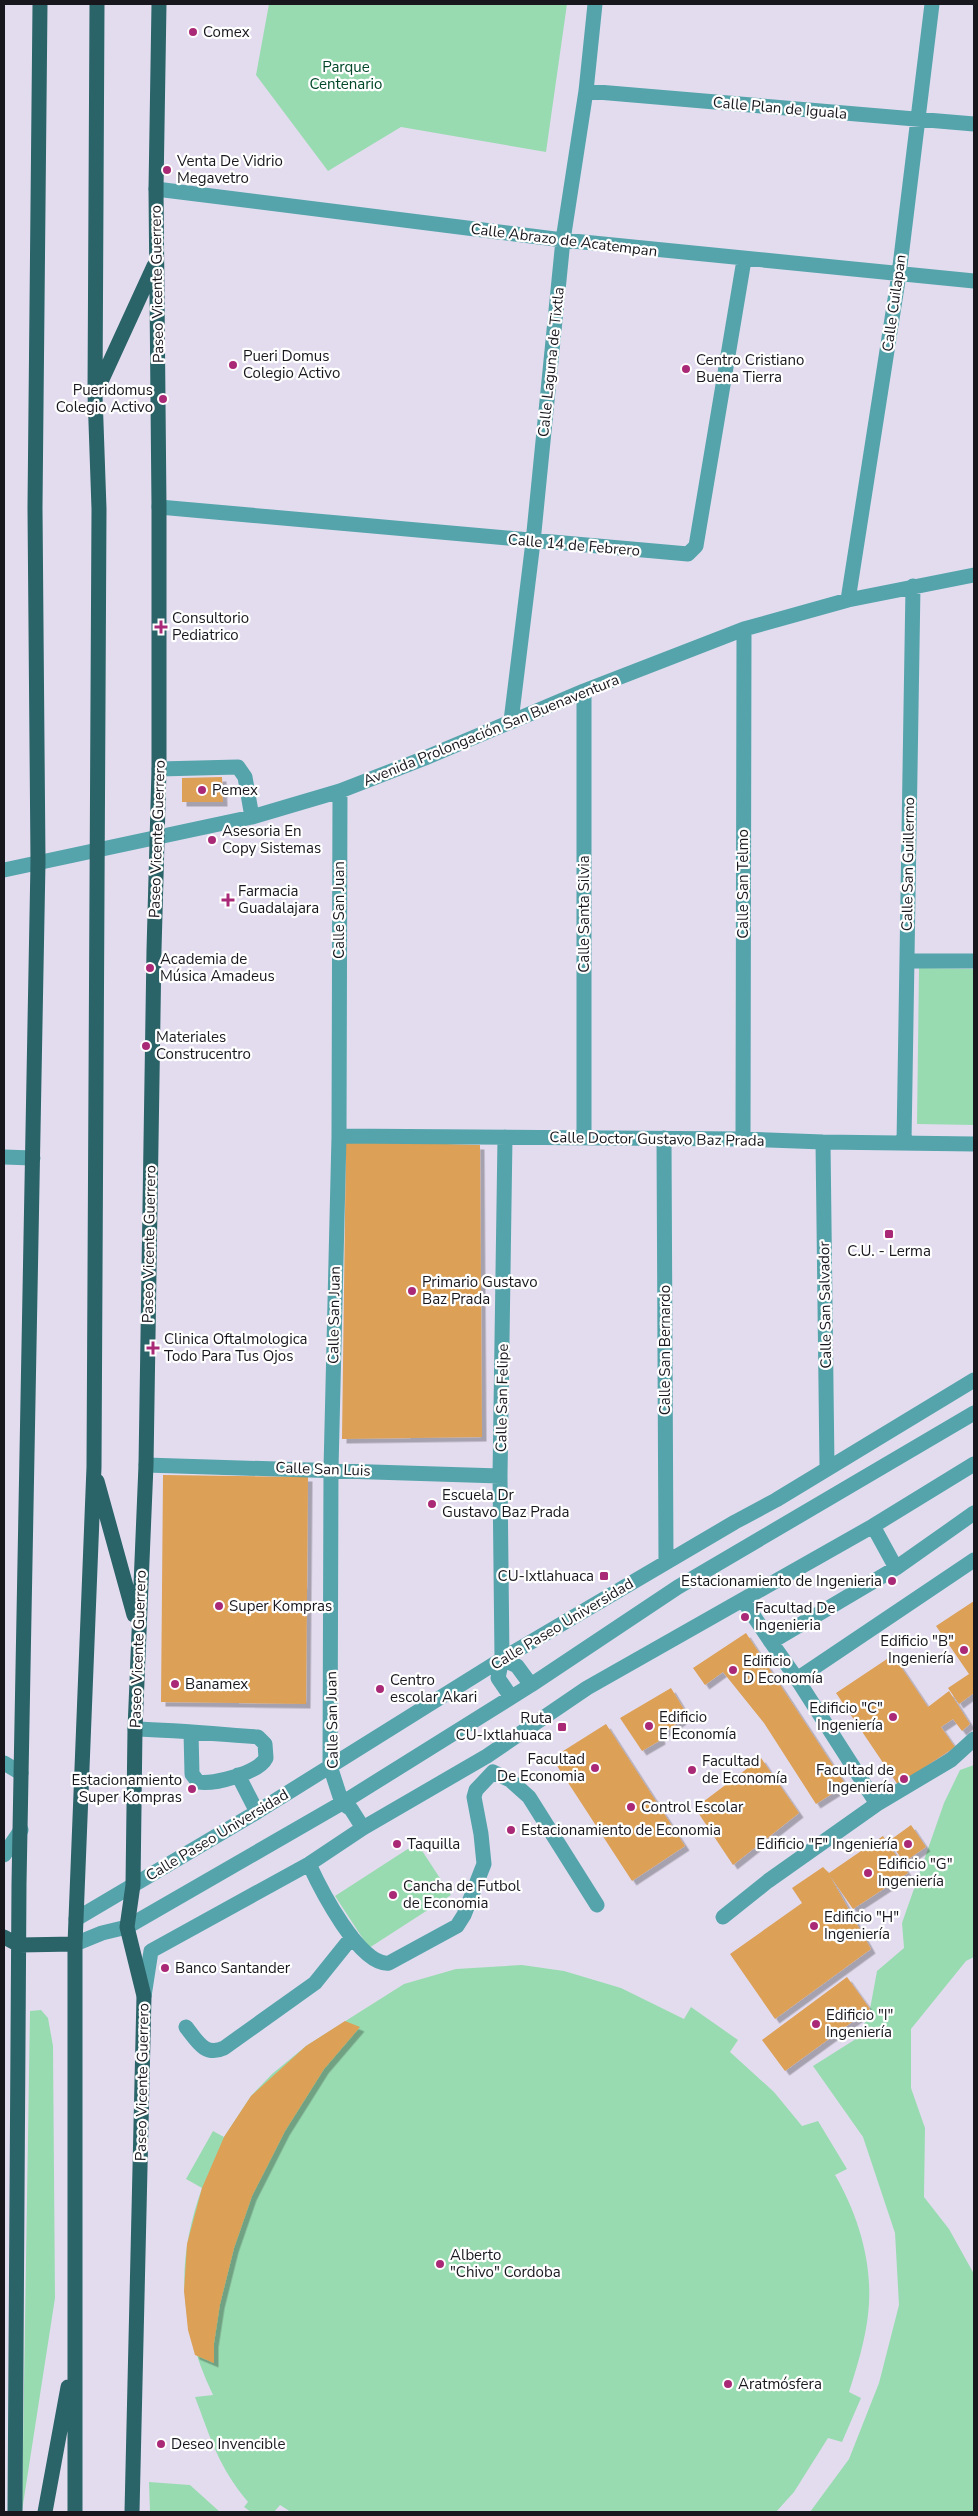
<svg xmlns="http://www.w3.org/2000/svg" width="978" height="2516" font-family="'Nunito Sans',sans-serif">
	<defs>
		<filter id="shadow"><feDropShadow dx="4.5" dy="4.5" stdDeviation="0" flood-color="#0004"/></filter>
	</defs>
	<rect width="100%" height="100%" fill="#e3dcef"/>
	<path fill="#99dbb1" d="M269 4H567L546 152 401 127 328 171 256 75Z
		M919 968 974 969V1125L917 1124Z
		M974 1765V1957L966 1961 911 2029V2088L925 2128 924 2197 949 2229 974 2274V2512H810L849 2459 879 2383 899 2305 895 2233 863 2137 813 2066 859 2037 870 2009 877 1971 904 1948 902 1923 944 1803 960 1770Z
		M417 1843 451 1895 369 1948 335 1896Z
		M522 1965 564 1971 621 1988 684 2019 691 2007 738 2040 730 2052 774 2092 802 2126 818 2121 847 2169 835 2175C859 2216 874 2267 868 2315 865 2341 857 2367 849 2392L861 2398 842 2442 828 2438 794 2492 776 2512H291L280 2505 274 2512H251L244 2507 248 2502C218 2466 211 2439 195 2397L213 2395C179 2323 175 2264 202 2188L186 2179 213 2131 224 2137 251 2096 272 2074 306 2046 404 1984 456 1969Z
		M41 2010 48 2018 53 2046 55 2298 22 2511 30 2011Z
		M149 2482 190 2485 220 2512H150Z"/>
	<path fill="#dca057" filter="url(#shadow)" d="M222 777 223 802H182V778Z
		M346 1141 480 1145 482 1437 342 1439Z
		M163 1475 308 1477 306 1704 161 1702Z
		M974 1601V1693L959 1704 948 1688 969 1674 936 1626Z
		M746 1633 846 1785 816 1804 764 1723 723 1672 705 1685 693 1668Z
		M893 1655 928 1707 949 1691 970 1724 962 1731 953 1719 941 1727 955 1747 898 1785 836 1693Z
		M671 1688 688 1716 660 1735 661 1740 642 1751 620 1718Z
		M606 1724 685 1846 632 1881 552 1758Z
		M761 1758 799 1813 733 1865 695 1808Z
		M911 1825 926 1847 904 1862 889 1841Z
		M883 1836 908 1873 853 1909 830 1876 871 1949 775 2019 730 1954 802 1903 792 1888 823 1867 829 1873Z
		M847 1977 870 2009 785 2071 762 2040Z
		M345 2021 360 2027 324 2069 285 2131 252 2196 234 2248 220 2304 214 2343V2363L195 2355 188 2330 184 2291 187 2244 202 2188 224 2137 251 2096 306 2046Z"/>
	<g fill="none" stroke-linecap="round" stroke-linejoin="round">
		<path stroke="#55a4ab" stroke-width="15" d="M586 91 974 124
			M156 189 563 240 974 281
			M159 507 688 554 696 546 744 260
			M848 600 899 274 932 4
			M511 721 533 542 563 240 586 91 595 4
			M159 769 238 767 245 777 252 817
			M340 791 339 1136 331 1469 330 1766 342 1803 351 1809 363 1828
			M4 870 252 817 340 791 425 758 584 691 744 629 848 600 974 575
			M907 961H974
			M339 1136 743 1139 823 1142 974 1144
			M505 1137 500 1476 502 1659 498 1678 511 1697
			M584 1137V691
			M664 1138 666 1562
			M743 1139 744 629
			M823 1142 827 1467
			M904 1143 913 586
			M4 1157 33 1158
			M146 1465 500 1476
			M873 1526 896 1568
			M743 1600 771 1642
			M502 1659 517 1666 531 1685
			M797 1679 974 1560
			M135 1729C176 1730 217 1734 258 1737L265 1744 266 1758C259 1773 213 1785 198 1782L192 1774 191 1732
			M4 1763 21 1773
			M238 1775 257 1812
			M877 1804 951 1760 974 1739
			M4 1855 21 1830
			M309 1864C320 1888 360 1967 389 1963L457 1926 464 1915 484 1864 481 1834 474 1797 476 1790 493 1772 510 1780 529 1797 597 1905
			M723 1917 768 1881 877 1804 797 1679 771 1642 896 1568 974 1513
			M76 1919 257 1812 502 1659 735 1522 776 1500 974 1380
			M75 1944 102 1933 127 1927 342 1803 531 1685 678 1587 974 1413
			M144 1996 151 1951 309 1864 363 1828 487 1756 587 1688 873 1526 974 1464
			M186 2027C197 2041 205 2057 224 2048L315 1983 352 1937"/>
		<path stroke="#2a6368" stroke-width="15" d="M98 388 154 266
			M97 1481 134 1615
			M4 1937 19 1945 75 1944
			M15 2512 19 1884 38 862 35 508 40 4
			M45 2512 68 2387
			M75 2512V1944L94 1467 99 509 95 394 97 4
			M132 2512 144 1996 127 1927 133 1885 135 1729 146 1465 154 950 159 769V507L156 189 159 4"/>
	</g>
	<g fill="#aa2977" stroke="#fff" stroke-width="2">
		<circle cx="193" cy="32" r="5"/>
		<circle cx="167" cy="170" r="5"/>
		<circle cx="233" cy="365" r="5"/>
		<circle cx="686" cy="369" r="5"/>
		<circle cx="163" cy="399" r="5"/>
		<path d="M158.5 619.5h5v5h5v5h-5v5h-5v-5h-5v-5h5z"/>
		<circle cx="202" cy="790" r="5"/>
		<circle cx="212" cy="840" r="5"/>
		<path d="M225.5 892.5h5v5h5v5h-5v5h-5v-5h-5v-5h5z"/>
		<circle cx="150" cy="968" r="5"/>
		<circle cx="146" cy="1046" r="5"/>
		<rect x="884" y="1229" width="10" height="10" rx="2.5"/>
		<circle cx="412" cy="1291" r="5"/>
		<path d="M150.5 1340.5h5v5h5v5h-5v5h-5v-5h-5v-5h5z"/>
		<circle cx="432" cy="1504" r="5"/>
		<rect x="599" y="1571" width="10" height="10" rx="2.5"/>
		<circle cx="892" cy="1581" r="5"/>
		<circle cx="219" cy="1606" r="5"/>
		<circle cx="745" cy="1617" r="5"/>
		<circle cx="964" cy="1650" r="5"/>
		<circle cx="733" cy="1670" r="5"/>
		<circle cx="175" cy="1684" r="5"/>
		<circle cx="380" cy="1689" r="5"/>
		<circle cx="893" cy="1717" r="5"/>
		<circle cx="649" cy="1726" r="5"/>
		<rect x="557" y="1722" width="10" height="10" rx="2.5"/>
		<circle cx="595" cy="1768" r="5"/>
		<circle cx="692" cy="1770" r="5"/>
		<circle cx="904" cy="1779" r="5"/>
		<circle cx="192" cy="1789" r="5"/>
		<circle cx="631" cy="1807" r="5"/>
		<circle cx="511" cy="1830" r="5"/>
		<circle cx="397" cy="1844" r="5"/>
		<circle cx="908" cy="1844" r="5"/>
		<circle cx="868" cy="1873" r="5"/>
		<circle cx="393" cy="1895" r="5"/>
		<circle cx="814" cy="1926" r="5"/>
		<circle cx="165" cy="1968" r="5"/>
		<circle cx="816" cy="2024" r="5"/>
		<circle cx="440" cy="2264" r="5"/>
		<circle cx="728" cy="2384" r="5"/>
		<circle cx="161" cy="2444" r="5"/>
	</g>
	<g text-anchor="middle" stroke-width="4.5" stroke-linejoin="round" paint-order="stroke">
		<g font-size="15" fill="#19171e" stroke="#fff" text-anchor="start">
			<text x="203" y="37">Comex</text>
			<text x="177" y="166">Venta De Vidrio<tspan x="177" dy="17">Megavetro</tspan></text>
			<text x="243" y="361">Pueri Domus<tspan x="243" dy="17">Colegio Activo</tspan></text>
			<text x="696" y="365">Centro Cristiano<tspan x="696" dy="17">Buena Tierra</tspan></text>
			<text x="153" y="395" text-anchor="end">Pueridomus<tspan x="153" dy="17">Colegio Activo</tspan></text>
			<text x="172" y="623">Consultorio<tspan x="172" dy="17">Pediatrico</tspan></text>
			<text x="212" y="795">Pemex</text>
			<text x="222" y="836">Asesoria En<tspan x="222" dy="17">Copy Sistemas</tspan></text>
			<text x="238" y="896">Farmacia<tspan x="238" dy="17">Guadalajara</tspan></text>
			<text x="160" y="964">Academia de<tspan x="160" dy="17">Música Amadeus</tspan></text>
			<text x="156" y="1042">Materiales<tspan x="156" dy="17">Construcentro</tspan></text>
			<text x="889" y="1256" text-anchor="middle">C.U. - Lerma</text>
			<text x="422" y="1287">Primario Gustavo<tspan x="422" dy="17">Baz Prada</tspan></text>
			<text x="164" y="1344">Clinica Oftalmologica<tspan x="164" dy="17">Todo Para Tus Ojos</tspan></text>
			<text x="442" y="1500">Escuela Dr<tspan x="442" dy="17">Gustavo Baz Prada</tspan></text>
			<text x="594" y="1581" text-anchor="end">CU-Ixtlahuaca</text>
			<text x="882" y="1586" text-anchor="end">Estacionamiento de Ingenieria</text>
			<text x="229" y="1611">Super Kompras</text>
			<text x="755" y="1613">Facultad De<tspan x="755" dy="17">Ingenieria</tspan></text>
			<text x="954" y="1646" text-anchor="end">Edificio "B"<tspan x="954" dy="17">Ingeniería</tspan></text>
			<text x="743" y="1666">Edificio<tspan x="743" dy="17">D Economía</tspan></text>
			<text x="390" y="1685">Centro<tspan x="390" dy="17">escolar Akari</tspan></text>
			<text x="185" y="1689">Banamex</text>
			<text x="883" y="1713" text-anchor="end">Edificio "C"<tspan x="883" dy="17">Ingeniería</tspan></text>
			<text x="659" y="1722">Edificio<tspan x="659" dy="17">E Economía</tspan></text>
			<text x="552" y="1723" text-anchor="end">Ruta<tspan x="552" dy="17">CU-Ixtlahuaca</tspan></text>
			<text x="585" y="1764" text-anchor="end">Facultad<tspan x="585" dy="17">De Economia</tspan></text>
			<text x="702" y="1766">Facultad<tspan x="702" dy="17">de Economía</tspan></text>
			<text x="894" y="1775" text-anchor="end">Facultad de<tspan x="894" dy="17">Ingeniería</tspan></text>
			<text x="182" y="1785" text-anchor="end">Estacionamiento<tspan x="182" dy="17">Super Kompras</tspan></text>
			<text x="641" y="1812">Control Escolar</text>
			<text x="521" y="1835">Estacionamiento de Economia</text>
			<text x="407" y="1849">Taquilla</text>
			<text x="898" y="1849" text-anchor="end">Edificio "F" Ingeniería</text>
			<text x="878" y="1869">Edificio "G"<tspan x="878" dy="17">Ingeniería</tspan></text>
			<text x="403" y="1891">Cancha de Futbol<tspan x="403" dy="17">de Economia</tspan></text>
			<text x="824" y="1922">Edificio "H"<tspan x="824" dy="17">Ingeniería</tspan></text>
			<text x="175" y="1973">Banco Santander</text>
			<text x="826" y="2020">Edificio "I"<tspan x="826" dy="17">Ingeniería</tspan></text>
			<text x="450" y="2260">Alberto<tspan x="450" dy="17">"Chivo" Cordoba</tspan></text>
			<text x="738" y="2389">Aratmósfera</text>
			<text x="171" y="2449">Deseo Invencible</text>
		</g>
		<g font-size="15" fill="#004727" stroke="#fff">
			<text x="346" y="72">Parque<tspan x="346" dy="17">Centenario</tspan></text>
		</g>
		<g font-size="15" fill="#19171e" stroke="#fff">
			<text transform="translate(780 108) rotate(5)" y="5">Calle Plan de Iguala</text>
			<text transform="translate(564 240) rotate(7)" y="5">Calle Abrazo de Acatempan</text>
			<text transform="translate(157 284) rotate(-91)" y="5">Paseo Vicente Guerrero</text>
			<text transform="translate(894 303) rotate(-82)" y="5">Calle Cuilapan</text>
			<text transform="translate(551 362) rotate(-84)" y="5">Calle Laguna de Tixtla</text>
			<text transform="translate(574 545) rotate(5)" y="5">Calle 14 de Febrero</text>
			<text transform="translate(491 730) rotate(-22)" y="5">Avenida Prolongación San Buenaventura</text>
			<text transform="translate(157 839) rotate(-88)" y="5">Paseo Vicente Guerrero</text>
			<text transform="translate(908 864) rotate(-89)" y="5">Calle San Guillermo</text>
			<text transform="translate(743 884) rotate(-90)" y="5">Calle San Telmo</text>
			<text transform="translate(339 910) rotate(-90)" y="5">Calle San Juan</text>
			<text transform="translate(584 914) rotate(-90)" y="5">Calle Santa Silvia</text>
			<text transform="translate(657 1139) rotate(1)" y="5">Calle Doctor Gustavo Baz Prada</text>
			<text transform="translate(149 1244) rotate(-89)" y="5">Paseo Vicente Guerrero</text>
			<text transform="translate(825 1305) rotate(-91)" y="5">Calle San Salvador</text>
			<text transform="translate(334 1315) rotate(-89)" y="5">Calle San Juan</text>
			<text transform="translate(665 1350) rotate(-90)" y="5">Calle San Bernardo</text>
			<text transform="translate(502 1398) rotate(-89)" y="5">Calle San Felipe</text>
			<text transform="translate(323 1469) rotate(2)" y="5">Calle San Luis</text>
			<text transform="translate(562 1624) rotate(-31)" y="5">Calle Paseo Universidad</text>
			<text transform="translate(138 1649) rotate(-88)" y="5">Paseo Vicente Guerrero</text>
			<text transform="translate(332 1720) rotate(-91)" y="5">Calle San Juan</text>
			<text transform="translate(217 1835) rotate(-31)" y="5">Calle Paseo Universidad</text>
			<text transform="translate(142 2082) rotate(-89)" y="5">Paseo Vicente Guerrero</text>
		</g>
	</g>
	<rect width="978" height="2516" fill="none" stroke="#19171e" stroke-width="10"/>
</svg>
